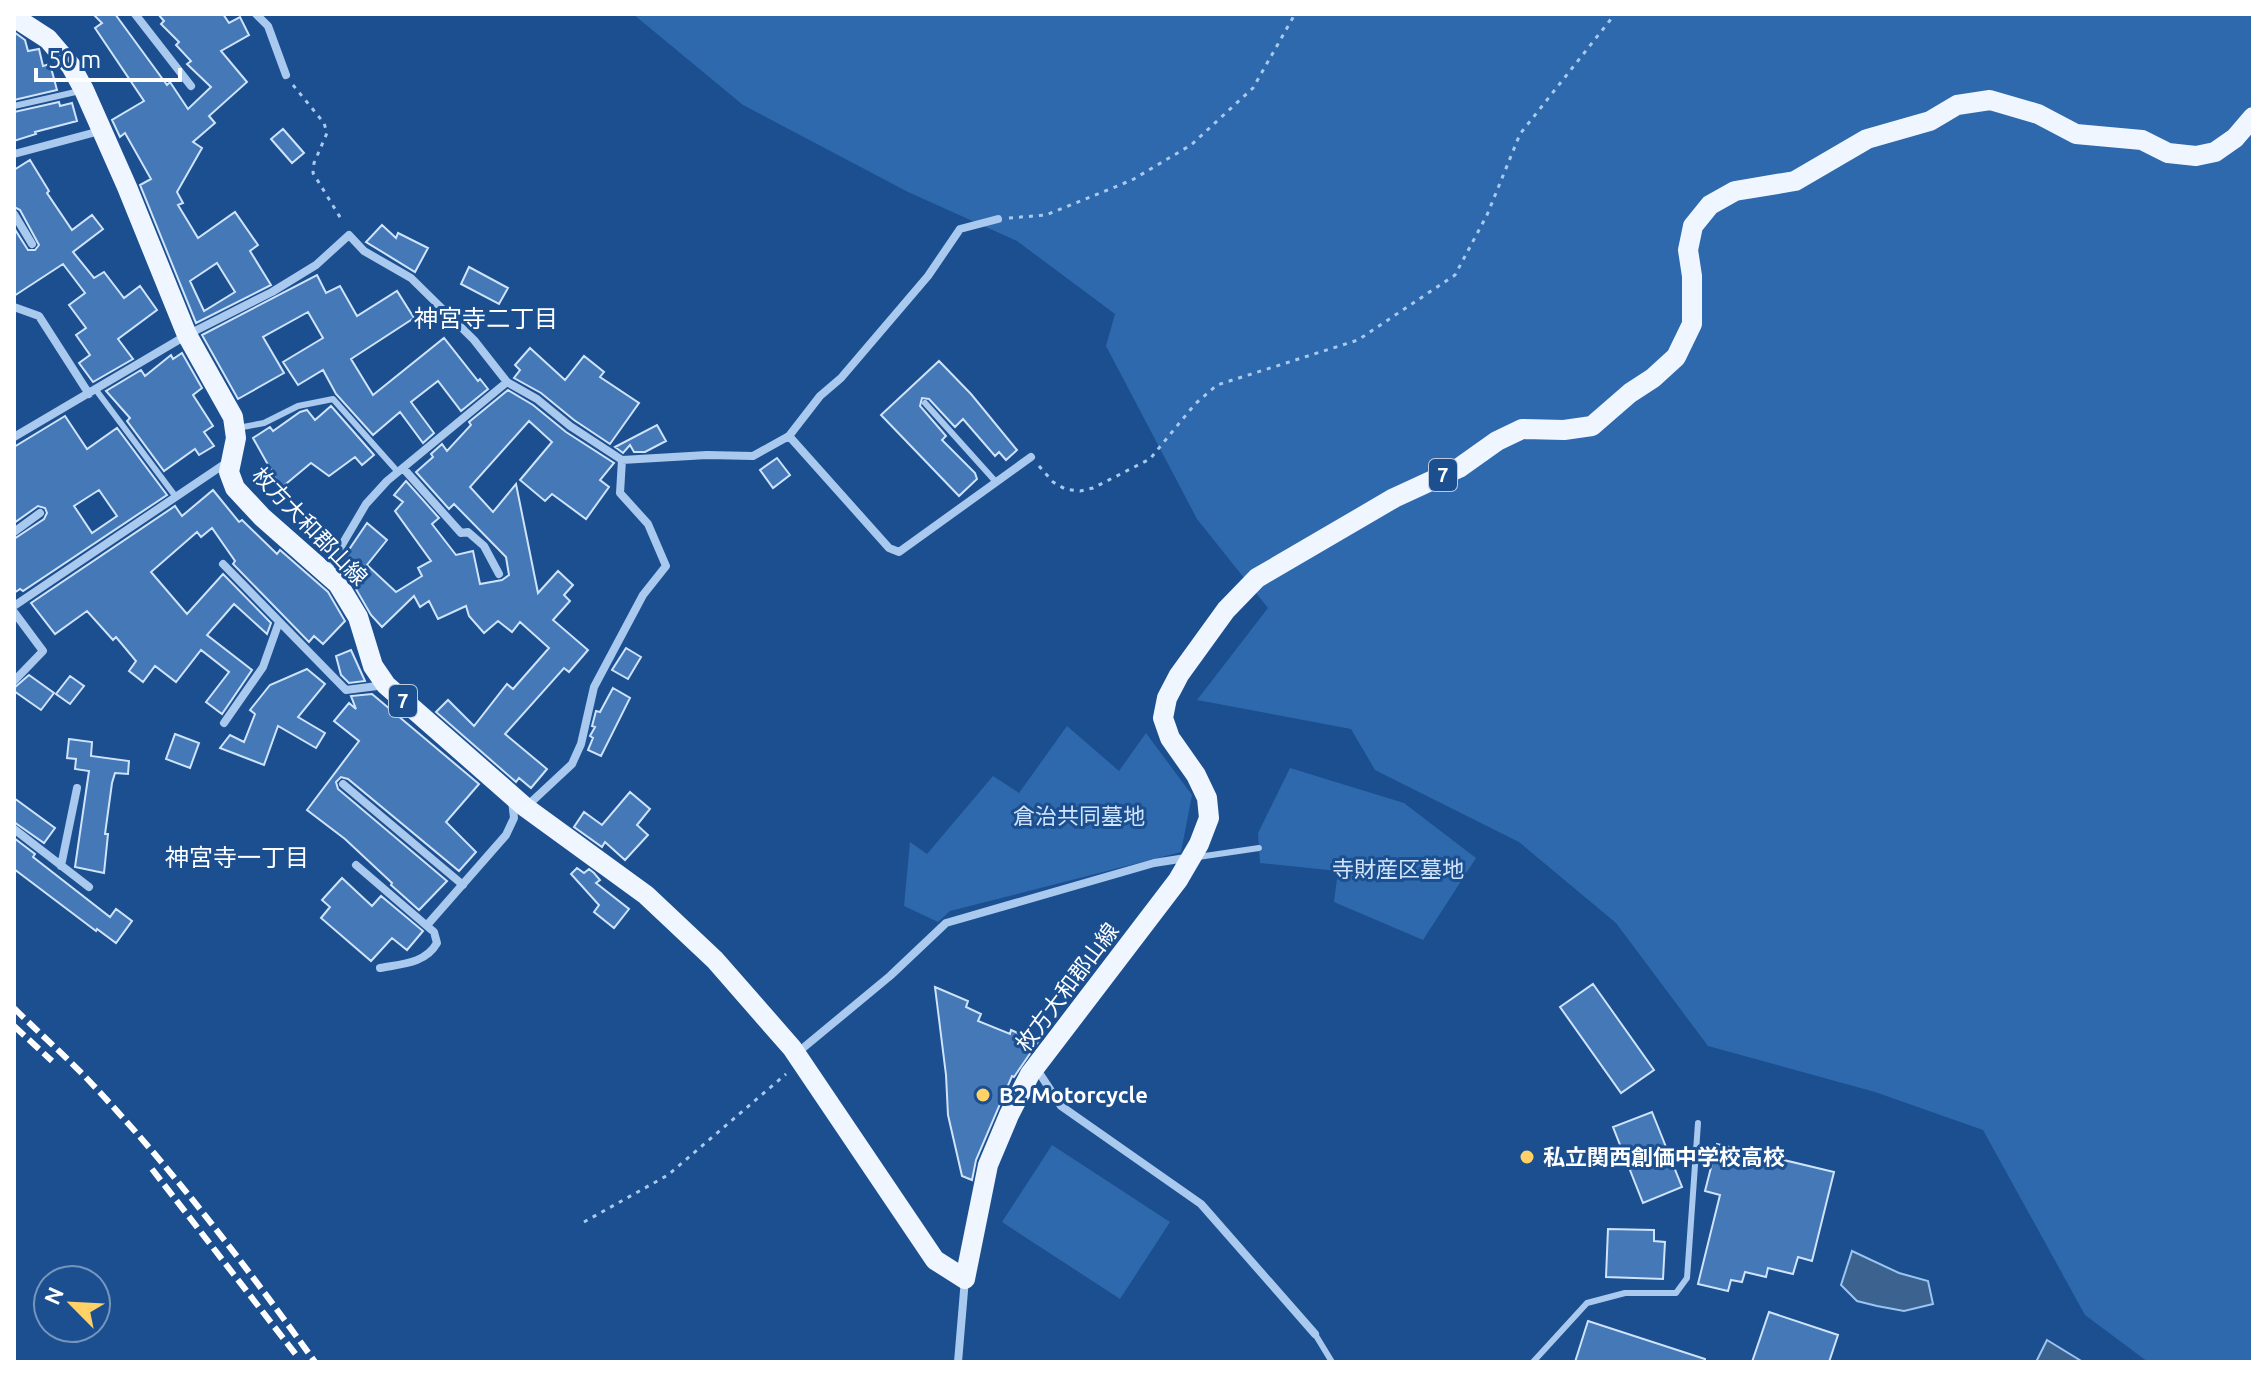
<svg xmlns="http://www.w3.org/2000/svg" width="2267" height="1376" font-family="Ubuntu,'Noto Sans JP',sans-serif">
	<rect width="100%" height="100%" fill="#1b4f8f"/>
	<path fill="#2e69ad" d="M633 14H2253V1362H2148L2085 1315 1983 1130 1875 1092 1708 1046 1616 923 1519 842 1375 770 1351 729 1197 700 1268 608 1197 519 1106 346 1115 314 1017 241 908 192 743 105Z
		M1067 726 1119 771 1146 733 1192 795 1181 852 950 911 938 922 904 906 910 842 927 854 993 776 1019 793Z
		M1290 768 1404 803 1476 858 1423 940 1334 902 1338 871 1260 863 1258 833Z
		M1052 1145 1170 1222 1120 1299 1002 1222Z"/>
	<path fill="#3c6290" stroke="#9cc4f0" stroke-width="2" d="M1852 1251 1899 1273 1928 1281 1933 1304 1904 1311 1877 1306 1857 1301 1841 1285Z
		M2047 1340 2083 1362H2084H2036Z"/>
	<path fill="#4478b7" stroke="#cfe3fa" stroke-width="2" fill-rule="evenodd" d="M93 14H115L167 85 170 82 188 109 211 87 187 64 191 61 176 45 179 42 161 24 164 21 158 14H223L229 23 240 17 249 35 221 51 247 82 209 116 215 123 193 142 202 148 177 192 183 203 178 205 198 238 235 212 258 245 250 251 271 285 196 323 140 185 151 179 125 133 120 137 112 120 144 101 95 28 102 23ZM217 263 235 292 204 311 190 281Z
		M14 32 25 40 28 51 39 49 43 66 50 64 57 90 14 100Z
		M59 102 60 106 72 103 77 121 35 132 36 134 14 141V112Z
		M283 129 304 153 292 163 271 139Z
		M30 160 49 191 47 193 72 230 92 215 103 229 73 252 94 278 104 272 124 298 140 286 157 310 118 339 133 359 93 382 79 363 90 355 76 335 86 328 69 305 85 293 63 264 14 296V228L28 250H35L39 245 20 210 14 207V170Z
		M382 225 396 238 398 233 428 248 415 272 366 242Z
		M469 267 508 288 499 304 461 284Z
		M317 275 326 293 340 286 357 316 397 291 414 318 351 359 373 395 444 338 478 381 480 379 488 389 461 411 438 381 411 402 434 433 423 443 400 412 373 435 336 394 323 370 298 385 283 362 323 338 308 312 263 337 284 373 238 399 202 335Z
		M530 348 565 380 584 356 604 372 600 377 639 403 610 444 574 420 541 393 514 378 520 370 515 365Z
		M182 353 202 388 193 395 213 426 204 432 214 446 199 455 195 449 164 471 127 421 130 418 106 391 141 370 145 376 171 355 173 359Z
		M939 361 971 394 1017 450 1006 460 999 452 995 456 963 419 955 427 929 399 922 398 920 406 946 436 942 440 975 473 977 479 959 496 881 415Z
		M508 390 533 405 566 432 614 463 600 480 609 487 586 519 552 494 545 501 520 480 552 442 529 421 470 487 493 512 516 484 538 593 558 571 573 585 564 595 570 601 553 620 588 650 569 672 564 668 505 734 547 769 531 788 519 778 516 782 436 712 448 700 474 726 507 684 513 689 549 648 520 622 512 632 498 621 484 633 469 616 466 606 438 619 429 601 420 607 414 596 382 627 371 615 349 577 338 566 367 523 387 540 367 565 396 592 422 576 418 568 431 561 395 511 403 502 394 495 406 481 439 518 432 524 456 555 473 551 480 584 502 580 509 575 506 557 454 504 449 509 416 472 433 457 431 454 442 444 447 451 471 425 469 422Z
		M331 406 374 455 362 465 355 457 329 476 311 463 281 488 253 438 270 427 273 431 300 412 307 410 315 420Z
		M65 416 87 449 117 428 167 495 23 591 20 589 14 593V539L44 519 47 513 45 508 38 506 14 523V447ZM99 490 117 516 92 533 74 506Z
		M657 425 666 441 645 452H634L630 445 623 453 615 447Z
		M777 458 790 475 773 488 760 470Z
		M213 490 239 522 242 520 277 554 280 550 328 592 345 621 323 644 314 636 309 642 233 564 235 561 212 528 201 537 197 532 151 572 187 614 223 574 271 623 267 634 234 604 207 635 252 670 222 714 206 702 229 672 201 650 176 682 155 666 143 682 129 671 136 661 116 637 113 640 87 611 55 634 31 603 175 506 182 516Z
		M626 648 641 657 628 679 612 670Z
		M351 650 365 681 349 683 341 675 336 656Z
		M307 669 325 684 298 717 325 733 316 748 278 726 264 765 220 748 230 735 244 742 255 714 250 710 270 685Z
		M29 675 54 693 41 710 14 691V688Z
		M70 676 84 686 70 704 56 694Z
		M613 688 630 698 601 756 588 750 593 738 590 736 595 727 592 726 596 711 600 712Z
		M372 694 479 784 446 822 476 852 459 871 348 779 341 777 336 782 338 789 447 881 419 910 391 885 392 883 345 839 307 810 359 741 334 721 349 703 356 709 351 696Z
		M175 734 199 743 190 768 166 759Z
		M69 739 92 742 91 756 129 761 128 774 115 773 112 783 105 834H108L104 873 75 867 89 771 75 769 76 759 67 758Z
		M630 792 650 809 637 825 648 835 625 860 605 842 602 847 574 827 584 812 602 825Z
		M14 798 55 828 44 843 14 822Z
		M14 838 35 854 33 857 110 917 116 909 132 921 116 943 97 929 96 931 14 869Z
		M577 868 584 873 589 869 594 873 600 880 596 883 629 909 614 928 594 912 599 905 571 874Z
		M342 878 372 906 381 896 423 931 407 950 392 938 371 961 321 918 330 907 322 900Z
		M1593 984 1654 1070 1621 1093 1560 1007Z
		M935 987 968 1001 966 1007 981 1014 978 1021 1010 1034 1011 1030 1038 1042 1014 1077 1012 1076 976 1160 972 1180 962 1176 948 1115 946 1075Z
		M1652 1112 1682 1187 1643 1203 1613 1127Z
		M1717 1144 1834 1172 1812 1261 1798 1257 1793 1274 1768 1268 1766 1277 1745 1272 1742 1282 1731 1280 1728 1291 1698 1284 1720 1195 1705 1191Z
		M1608 1229 1654 1230V1241L1665 1242 1663 1279 1606 1277Z
		M1769 1312 1838 1335 1829 1362H1752Z
		M1588 1321 1705 1359V1362H1575Z"/>
	<g fill="none" stroke-linecap="round" stroke-linejoin="round">
		<path stroke="#a9c9ee" stroke-width="3" stroke-dasharray="4 6" stroke-linecap="butt" d="M293 85 324 123 327 133 314 163 313 173 343 222
			M1009 218 1046 215 1132 180 1191 145 1253 88 1295 14
			M1039 466 1053 482 1065 489 1080 491 1093 488 1150 459 1195 404 1217 385 1358 340 1455 275 1487 215 1520 134 1615 14
			M584 1222 668 1175 786 1074"/>
		<path stroke="#a9c9ee" stroke-width="6" d="M14 106 80 91
			M96 390 176 497
			M925 403 996 482
			M238 428 264 423 298 406 333 399 398 472
			M1198 857 1259 848
			M1315 1334 1332 1362
			M1533 1362 1587 1303 1625 1293H1676L1687 1278 1698 1123"/>
		<path stroke="#a9c9ee" stroke-width="8" d="M135 14 191 86
			M256 14 268 26 286 75
			M14 154 100 131
			M14 214 32 244
			M14 307 39 316 89 394
			M789 436 889 548 899 552 1031 457
			M14 437 187 335 272 292 316 265 349 235 364 251 411 278 474 340 507 382 537 399 570 426 622 460 707 455 753 456 789 436 820 396 841 378 928 276 960 229 998 219
			M403 468 461 533 468 532 484 546 499 574
			M14 532 40 513
			M223 564 346 690 385 685
			M326 572 366 504 387 481 507 382
			M14 606 229 461
			M14 612 43 651 14 681
			M224 723 263 667 279 622
			M343 784 463 885
			M527 806 572 764 581 744 594 687 643 595 666 566 648 524 620 493 622 460
			M14 829 89 887
			M356 865 434 932 437 943C425 964 401 964 380 968
			M61 866 77 788
			M428 924 506 835 514 818 512 800
			M797 1053 890 976 946 923 1154 863 1186 858
			M1036 1068 1061 1106 1201 1204 1315 1334
			M958 1362 965 1279"/>
		<path stroke="#f0f6ff" stroke-width="20" d="M14 17 48 39 71 66 84 90 127 187 187 335 233 417 236 438 229 472 235 488 262 517 338 584 358 617 373 666 386 685 525 807 646 895 715 960 792 1048 935 1260 965 1279 988 1165 1009 1115 1030 1074 1178 880 1199 844 1209 818 1207 798 1196 775 1170 738 1163 718 1167 698 1179 675 1226 610 1257 578 1394 498 1459 468 1497 441 1522 429 1564 430 1592 426 1630 393 1653 378 1676 357 1692 324V276L1688 250 1693 226 1710 205 1735 191 1795 181 1867 139 1930 121 1957 105 1990 100 2038 114 2076 134 2142 140 2168 153 2196 156 2215 152 2235 138 2253 117"/>
		<path stroke="#fff" stroke-width="6" stroke-dasharray="14 6" stroke-linecap="butt" d="M14 1008C40 1034 68 1058 93 1085 174 1171 246 1266 315 1362
			M14 1026 52 1061
			M152 1169 297 1356"/>
	</g>
	<g fill="#ffd166" stroke="#1b4f8f" stroke-width="3">
		<circle cx="983" cy="1095" r="8"/>
		<circle cx="1527" cy="1157" r="8"/>
	</g>
	<g text-anchor="middle" stroke-width="6" stroke-linejoin="round" paint-order="stroke">
		<g fill="#1b4f8f" stroke="#bbcadd" stroke-width="2">
			<rect x="1429" y="459" width="28" height="32" rx="6"/>
			<rect x="389" y="685" width="28" height="32" rx="6"/>
		</g>
		<g font-size="20" font-weight="bold" fill="#fff">
			<text x="1443" y="482">7</text>
			<text x="403" y="708">7</text>
		</g>
		<g font-size="22" fill="#fff" stroke="#1b4f8f">
			<text transform="translate(310 526) rotate(46)" y="8">枚方大和郡山線</text>
			<text transform="translate(1067 987) rotate(-53)" y="8">枚方大和郡山線</text>
		</g>
		<g font-size="22" fill="#cfe3fa" stroke="#1b4f8f">
			<text x="1079" y="824">倉治共同墓地</text>
			<text x="1398" y="877">寺財産区墓地</text>
		</g>
		<g font-size="22" font-weight="bold" fill="#fff" stroke="#1b4f8f" text-anchor="start">
			<text x="999" y="1103">B2 Motorcycle</text>
			<text x="1543" y="1165">私立関西創価中学校高校</text>
		</g>
		<g font-size="24" fill="#fff" stroke="#1b4f8f">
			<text x="486" y="327">神宮寺二丁目</text>
			<text x="237" y="866">神宮寺一丁目</text>
		</g>
	</g>
	<rect width="2267" height="1376" fill="none" stroke="#ffffff" stroke-width="32"/>
	<g transform="translate(72 1304) rotate(294)"><circle r="38" fill="#1b4f8f" stroke="#7695bc" stroke-width="2"/>
	<path d="M0-6L14 30L0 20L-14 30Z" fill="#ffd166"/>
	<text y="-12" font-size="22" font-weight="bold" text-anchor="middle" fill="#ffffff">N</text>
	</g>
	<path d="M36 68v12h144v-12" fill="none" stroke="#ffffff" stroke-width="4"/>
	<text x="48" y="68" font-size="24" fill="#ffffff" stroke="#1b4f8f" stroke-width="6" paint-order="stroke">50 m</text>
</svg>
